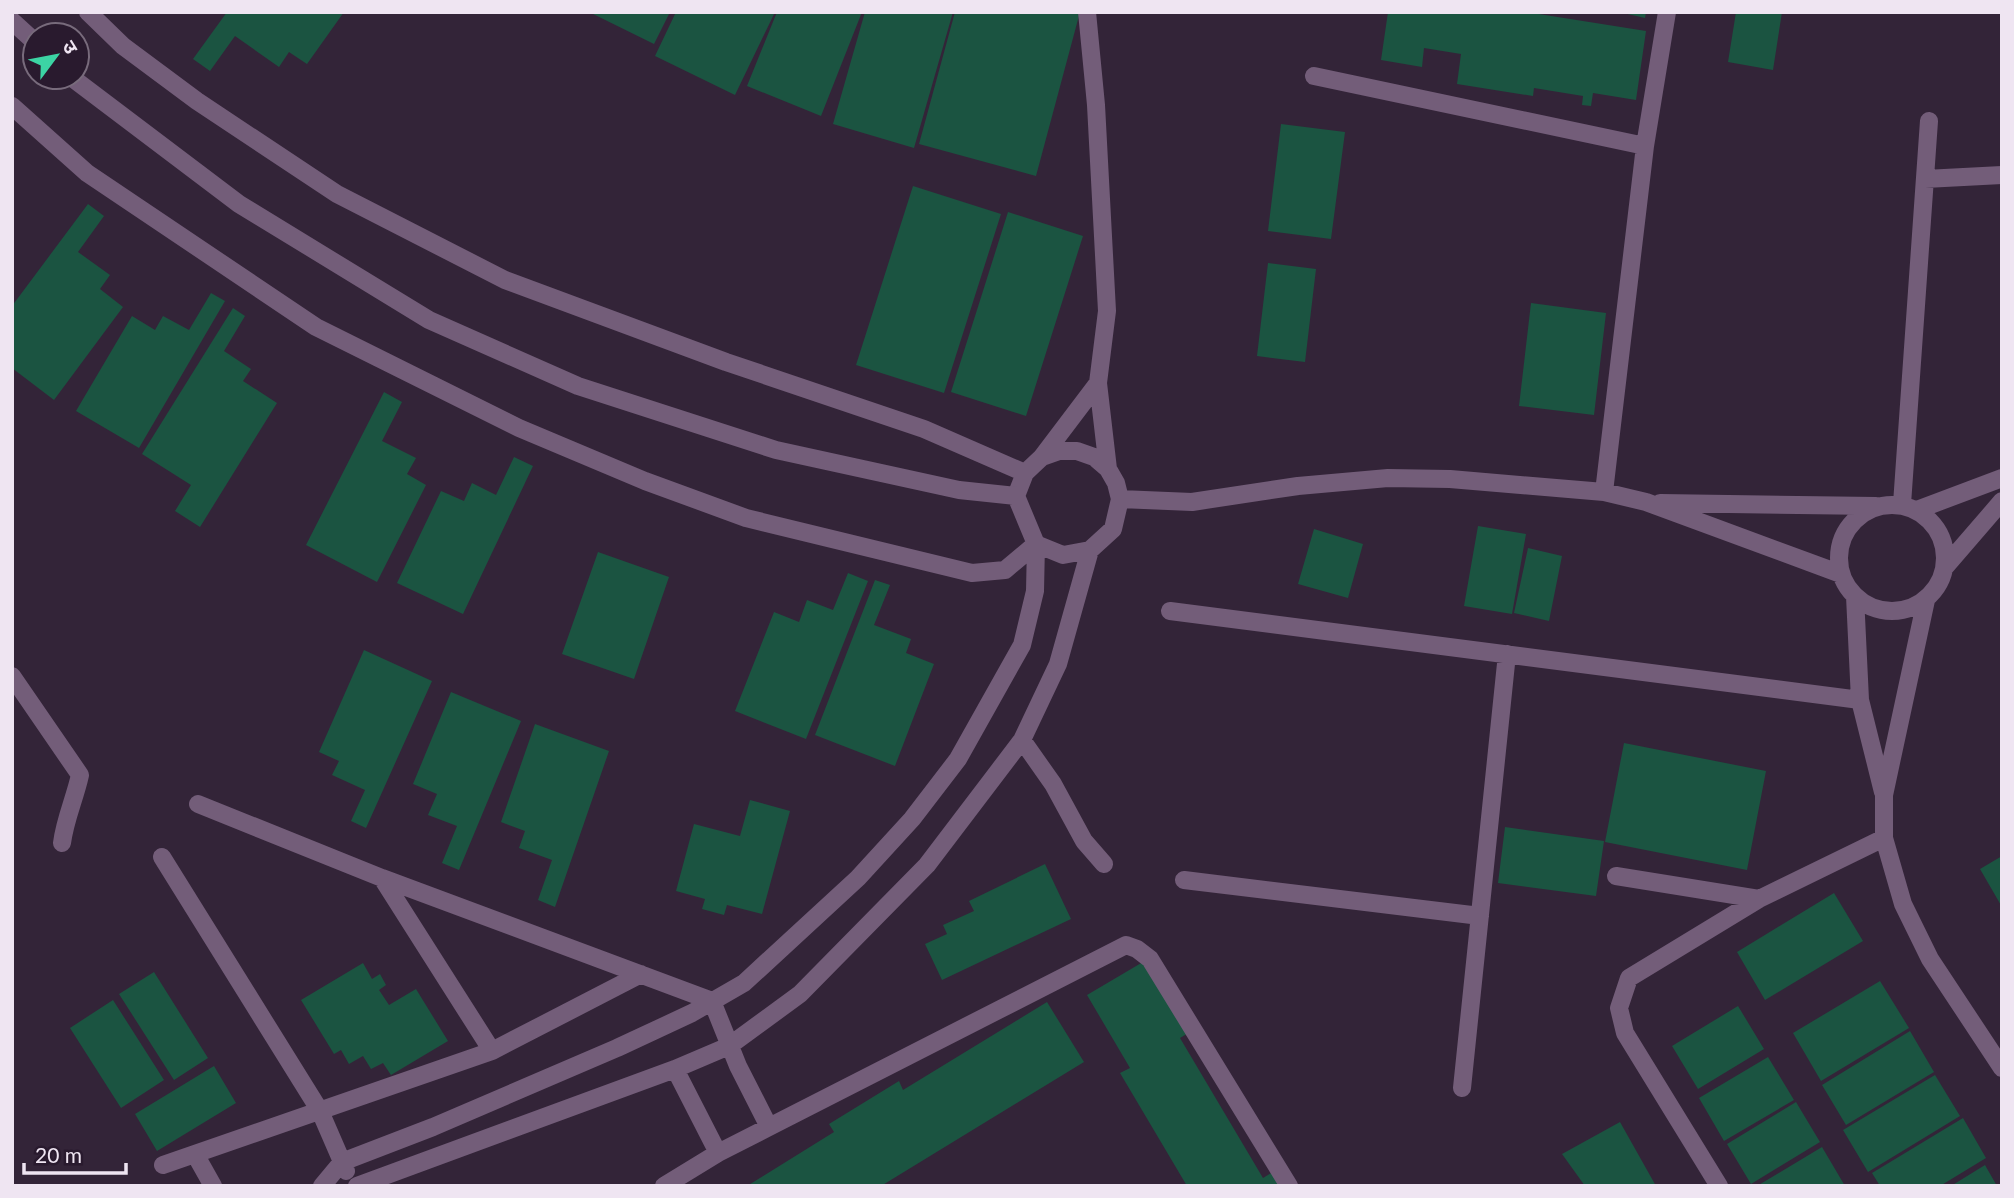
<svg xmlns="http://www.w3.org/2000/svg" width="2014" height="1198" font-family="Lato,'Noto Sans Devanagari',sans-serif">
	<rect width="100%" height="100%" fill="#332438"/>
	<path fill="#1b5441" d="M227 12H344L307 64 289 52 279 67 235 36 210 71 193 59Z
		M589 12H670L654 44Z
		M676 12H775L735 95 655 56Z
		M777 12H862L821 116 747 86Z
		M865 12H953L914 148 833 124Z
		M955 12H1080L1036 176 919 144Z
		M1388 12H1526L1646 31 1636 100 1593 93 1591 106 1582 105 1583 96 1534 88 1533 96 1457 84 1461 54 1424 48 1422 67 1381 60Z
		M1619 12H1646L1645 18Z
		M1736 12H1782L1773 70 1728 62Z
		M1281 124 1345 132 1331 239 1268 231Z
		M913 186 1001 214 944 393 856 365Z
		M88 204 104 216 78 252 110 275 100 289 123 307 54 400 12 368V306Z
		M1008 212 1083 236 1026 416 951 392Z
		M1268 263 1316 269 1305 362 1257 356Z
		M211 293 225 301 139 448 76 411 132 316 155 330 163 316 189 330Z
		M1531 303 1606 313 1594 415 1519 406Z
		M233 308 245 316 224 351 251 369 243 381 277 403 200 527 175 511 191 485 142 454Z
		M384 392 402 402 382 441 416 458 407 474 426 485 377 582 306 545Z
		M514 457 533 466 463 614 397 583 441 491 464 501 472 483 496 495Z
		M1478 526 1526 534 1512 614 1464 606Z
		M1314 529 1363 544 1348 598 1298 584Z
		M1528 548 1562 556 1549 621 1514 613Z
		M598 552 669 577 634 679 562 654Z
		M848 573 868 581 806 739 735 711 774 612 799 622 807 600 833 610Z
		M875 580 890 585 874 625 911 639 906 653 934 664 895 766 815 735Z
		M364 650 432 681 366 828 351 821 365 790 332 775 339 761 319 752Z
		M451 692 521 721 459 870 442 863 457 826 428 815 437 794 413 784Z
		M535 724 609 751 555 907 538 900 552 860 519 848 525 831 501 822Z
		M1624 743 1766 771 1747 870 1605 842Z
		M750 800 790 811 762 914 727 905 724 915 702 909 705 899 676 891 694 824 740 836Z
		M1505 827 1604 841 1596 896 1498 883Z
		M2002 856V907L1980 869Z
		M1045 864 1071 919 942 980 925 944 947 934 943 925 974 911 969 901Z
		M1834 893 1863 941 1765 1000 1737 952Z
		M1148 959 1190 1032 1180 1038 1263 1178 1273 1172 1282 1186H1187L1120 1073 1130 1068 1087 995Z
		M363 963 372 979 380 974 386 985 379 990 389 1005 416 989 448 1041 391 1075 383 1063 371 1069 363 1056 349 1064 341 1050 334 1054 301 1000Z
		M154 972 208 1058 174 1080 119 994Z
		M1880 981 1909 1028 1821 1081 1793 1033Z
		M113 1000 164 1080 121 1108 70 1028Z
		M1047 1002 1084 1062 881 1186H747L834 1132 829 1124 899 1081 903 1090Z
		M1738 1006 1764 1049 1698 1089 1672 1046Z
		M1910 1031 1934 1072 1846 1125 1822 1085Z
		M1768 1057 1794 1100 1724 1141 1699 1098Z
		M214 1066 236 1103 157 1151 135 1114Z
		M1935 1075 1960 1116 1868 1172 1843 1130Z
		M1796 1102 1820 1142 1751 1184 1727 1144Z
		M1963 1118 1986 1158 1940 1186H1880L1872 1173Z
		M1620 1122 1656 1186H1585L1562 1154Z
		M1822 1147 1845 1186H1757Z
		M1985 1165 1997 1186H1951Z"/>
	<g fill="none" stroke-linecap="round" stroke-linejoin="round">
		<path stroke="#735d79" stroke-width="18" d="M88 12 123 46 197 101 337 194 505 280 726 362 924 429 1025 473
			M1087 12 1096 105 1107 311 1098 383 1108 469
			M12 21 35 42
			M1314 76 1645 146
			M71 77 239 204 429 320 578 386 776 450 959 490 1016 496
			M12 106 87 173 316 327 519 428 645 481 746 518 972 573 1005 570 1036 544
			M1925 179 2002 175
			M1042 457 1098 383
			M1604 492 1645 146 1667 12
			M1120 499 1192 502 1298 486 1388 478 1450 479 1604 492 1646 502 1841 574
			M1660 503 1876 506
			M1902 504 1929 121
			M1839 558a53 53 0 1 1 106 0a53 53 0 1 1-106 0Z
			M1917 510 2002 478
			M1945 567 2002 501
			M1855 596 1860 700 1883 792
			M1926 600 1884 795V838L1903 904 1930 959 2002 1068
			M1170 611 1860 700
			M12 676 80 775C75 798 65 819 62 843
			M1022 740 1053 784 1084 841 1104 864
			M198 804 382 878 712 1001 738 1066 769 1127 1126 945 1137 949 1150 959 1289 1186
			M162 857 320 1111 346 1171
			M1616 876 1759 899
			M382 878 492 1051
			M1184 880 1480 916
			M1462 1088 1507 654
			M718 1153 769 1127
			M195 1154 213 1186
			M163 1165 492 1051 641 974
			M322 1186 342 1162 433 1127 617 1048 692 1013 744 983 858 878 912 819 958 759 1022 645 1035 591 1036 544 1016 496 1025 473 1042 457 1059 451H1077L1094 457 1108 469 1116 483 1120 499 1113 529 1090 550 1063 555 1036 544
			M357 1186 675 1069 729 1046 800 994 927 865 1022 740 1058 664 1090 550
			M664 1186 718 1153 675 1069
			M1719 1186 1625 1033 1619 1008 1629 978 1759 899 1884 838"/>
	</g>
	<rect width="2014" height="1198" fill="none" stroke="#efe5f2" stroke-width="28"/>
	<g transform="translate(56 56) rotate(58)"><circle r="33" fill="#291a2e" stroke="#786b7c" stroke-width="2"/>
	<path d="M0-5L12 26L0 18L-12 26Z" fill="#3cd4a4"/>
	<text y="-10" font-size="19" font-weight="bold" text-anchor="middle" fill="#efe5f2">उ</text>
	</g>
	<path d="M24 1163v10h102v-10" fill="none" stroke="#efe5f2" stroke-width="3.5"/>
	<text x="35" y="1163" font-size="21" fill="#efe5f2" stroke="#291a2e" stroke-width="5" paint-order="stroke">20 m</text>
</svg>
